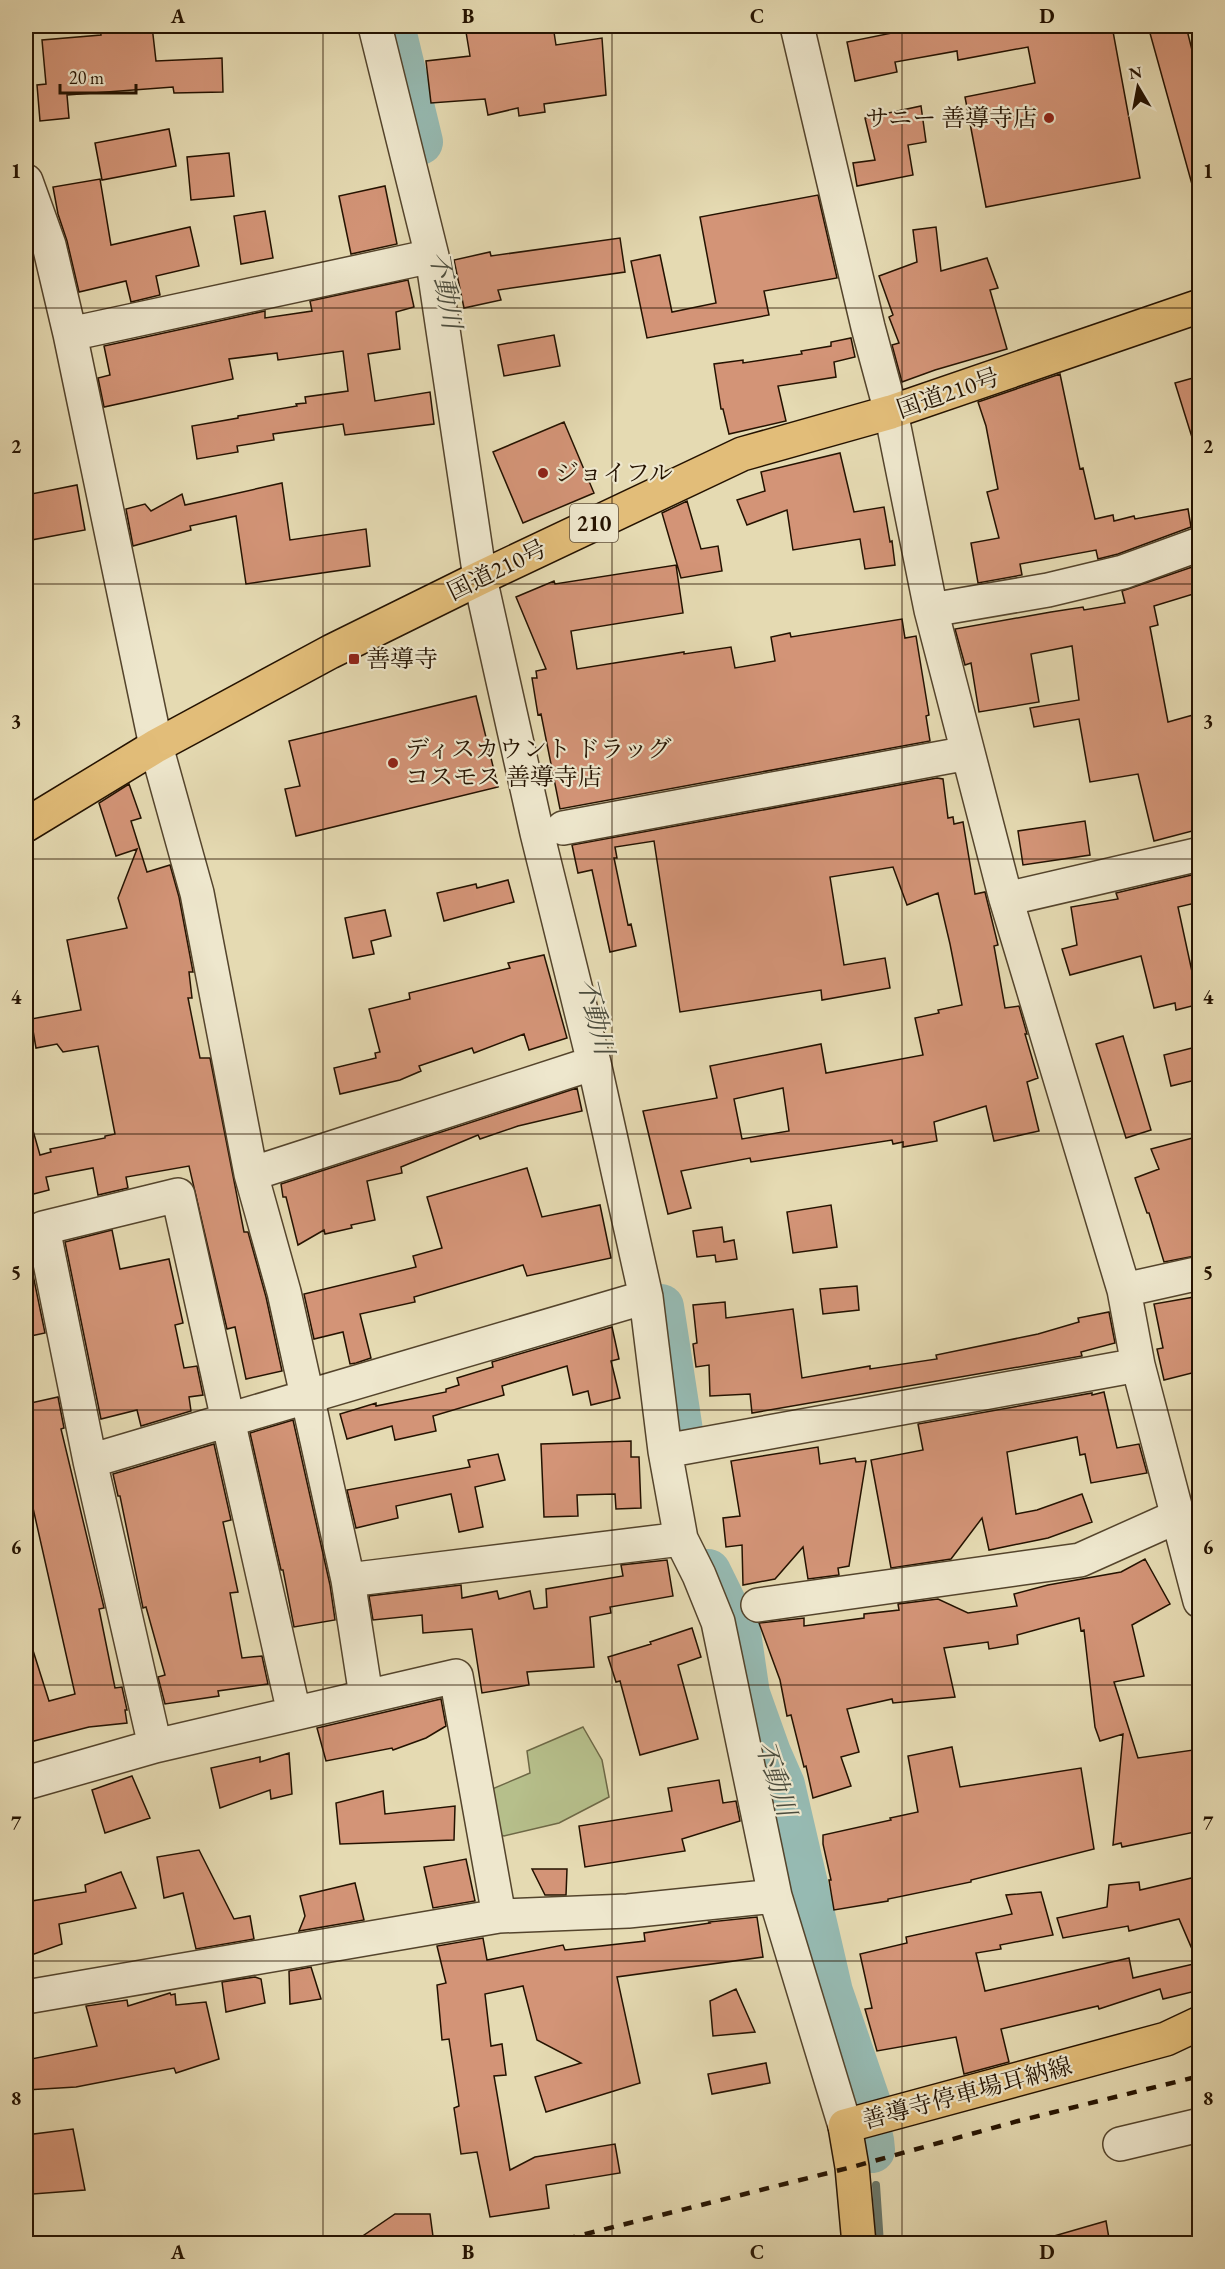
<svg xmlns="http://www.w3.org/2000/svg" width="1225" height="2269" font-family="'EB Garamond','Noto Serif JP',serif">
	<rect width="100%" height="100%" fill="#e5dab2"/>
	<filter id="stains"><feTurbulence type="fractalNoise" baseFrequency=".00333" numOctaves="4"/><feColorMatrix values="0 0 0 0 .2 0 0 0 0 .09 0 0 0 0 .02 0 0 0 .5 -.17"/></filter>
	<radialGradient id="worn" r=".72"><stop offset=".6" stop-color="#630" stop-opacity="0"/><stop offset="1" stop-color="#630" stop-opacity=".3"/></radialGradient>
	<path fill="#b6bf8b" stroke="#6d6846" stroke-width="1.5" d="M583 1727 602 1760 609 1797 559 1823 504 1836 482 1829 478 1795 530 1773 527 1751Z"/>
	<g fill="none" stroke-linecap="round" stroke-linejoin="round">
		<path stroke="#68776b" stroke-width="8" d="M876 2185 880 2244"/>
		<path stroke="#96bab2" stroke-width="46" d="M392 26 420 142
			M661 1307 680 1431
			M708 1572 738 1633 747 1694 768 1753 782 1785 830 1992 868 2103
			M871 2140 872 2150"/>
	</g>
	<path fill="#d39477" stroke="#241200" stroke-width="1.5" fill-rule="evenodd" d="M100 26H152L156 61 222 58 223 92 174 93 173 87 67 95 69 118 40 121 37 85 46 84 42 40 101 35Z
		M465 26H553L556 45 602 38 606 95 544 104 545 112 519 116 518 108 488 115 485 99 431 103 426 61 470 56Z
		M895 26H1112L1140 178 986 207 965 97 1035 83 1028 47 958 60 957 51 895 62 897 72 855 81 847 42 897 32Z
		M1148 26H1186L1200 82V187L1193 188Z
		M921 106 926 142 908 145 913 175 857 186 853 163 875 160 865 118Z
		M169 129 176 166 102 180 95 143Z
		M229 153 234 196 191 200 187 157Z
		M100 179 111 245 190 227 199 266 156 276 160 295 131 302 126 281 79 292 67 241 58 214 53 187Z
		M385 186 397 244 351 254 339 196Z
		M818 195 837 278 764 291 769 315 647 338 631 261 660 255 672 312 716 303 700 217Z
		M265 211 273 258 241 264 234 216Z
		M936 227 941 271 987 258 998 288 990 290 1007 349 935 370 902 382 892 345 899 343 889 317 893 315 879 276 917 262 913 230Z
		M620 238 625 272 498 290 501 300 464 308 454 260 490 252 491 256Z
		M408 280 414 307 396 312 400 349 368 354 375 401 430 392 434 424 345 435 343 424 273 434 274 440 237 446 238 452 197 459 192 426 238 418V416L297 406 296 404 306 403 305 397 348 391 343 351 278 360 277 353 229 359 233 379 104 407 98 378 110 375 104 346 265 311V318L312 311 310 301Z
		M554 335 560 366 504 376 498 345Z
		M851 338 855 357 834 362 836 377 778 386 786 421 729 434 723 409H721L714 364 743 360V363L802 354 801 351 831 346V342Z
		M1060 374 1080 469 1083 468 1095 519 1113 515 1114 521 1134 516 1135 519 1188 509 1191 527 1118 554 1098 559 1096 550 1020 564 1022 575 978 583 971 543 999 538 987 492 998 489 986 426 978 402Z
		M1200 376V446L1195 447 1175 383Z
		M564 422 594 493 523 523 493 452Z
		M840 453 854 512 884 507 890 542 892 541 895 565 865 569 860 539 793 550 787 510 747 525 737 500 765 491 761 472Z
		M282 483 290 540 366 529 370 566 246 584 236 516 190 526 191 530 133 546 126 509 145 504 151 511 182 494 185 505Z
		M77 485 85 530 26 541V495Z
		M687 501 701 549 718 546 722 571 681 578 662 513Z
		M676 565 683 613 571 631 577 669 684 652V654L731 647 735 668 775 661 771 637 790 633 791 637 902 619 905 638 916 636 929 715 926 716 930 741 560 809 541 714 538 715 532 678H537L536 671 546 669 516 597 554 581 555 584Z
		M1198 565 1200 592 1154 606 1158 625 1150 627 1168 722 1200 713V829L1154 841 1138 774 1090 782 1079 719 1034 727 1030 708 1079 700 1072 646 1031 654 1039 702 979 712 971 663 965 665 955 629 1051 612 1083 607 1084 610 1125 603 1122 591Z
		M476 696 498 787 296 836 285 789 300 786 289 741Z
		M937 778 943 779 948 818 953 817 954 824 963 822 975 894 985 892 998 945 994 946 1005 1008 1019 1006 1027 1034H1025L1038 1078 1027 1082 1039 1131 994 1141 986 1106 934 1122 937 1141 903 1147V1142L893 1144 892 1140 751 1162 750 1158 681 1171 691 1208 668 1214 643 1111 717 1098 710 1066 821 1044 826 1073 923 1055 915 1018 939 1013 938 1010 962 1005 950 944 938 893 907 905 893 867 830 877 844 965 885 958 890 988 822 1000 821 990 680 1012 654 841 615 847 617 858H614L628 925 631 924 636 946 610 952 592 870 578 873 572 845ZM783 1088 789 1131 742 1139 734 1099Z
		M129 784 141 818 131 821 147 872 170 865 179 897 193 972H189L192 998H188L200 1058H210L244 1232H248L266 1297 282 1371 246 1379 235 1327 227 1329 189 1166 126 1177 128 1188 98 1195 93 1168 46 1177 49 1190 26 1196V1128L32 1127 40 1155 51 1152 50 1149 105 1138V1136L115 1134 98 1046 63 1052 57 1044 36 1048 31 1019 81 1010 67 940 127 928 118 898 137 849 116 856 99 803Z
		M1085 821 1090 855 1023 865 1018 831Z
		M1200 873V902L1178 907 1194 981H1196L1200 995V1004L1176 1010 1175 1003 1154 1008 1141 956 1070 975 1062 949 1077 945 1071 907 1118 899 1116 893Z
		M508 880 514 902 444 921 437 893 476 884 477 888Z
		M385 910 391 936 371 941 374 954 353 958 345 918Z
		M544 955 567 1038 529 1050 524 1034 474 1053 472 1048 419 1066 421 1071 400 1080 340 1094 334 1068 376 1058 375 1053 380 1052 369 1009 410 999 409 993 510 968 508 963Z
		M1123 1036 1151 1130 1126 1138 1096 1044Z
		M1200 1046V1079L1171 1086 1164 1055Z
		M577 1088 582 1111 518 1126 480 1139 478 1135 401 1167 402 1173 367 1181 375 1220 351 1225 352 1228 325 1234 324 1230 298 1245 286 1197H283L281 1184Z
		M1200 1136V1255L1164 1262 1149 1213H1147L1135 1178 1159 1169 1151 1149Z
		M527 1168 542 1217 600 1205 611 1258 527 1276 523 1265 414 1297 415 1302 360 1314 371 1358 356 1363 350 1364 343 1332 314 1339 304 1294 416 1267 413 1256 442 1248 427 1197Z
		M831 1205 837 1247 793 1253 787 1212Z
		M722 1227 724 1242 734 1240 737 1259 716 1262 715 1255 697 1257 693 1231Z
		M112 1230 120 1269 169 1259 183 1323 175 1325 184 1368 197 1366 203 1395 189 1397 191 1411 141 1426 137 1410 101 1419 65 1242Z
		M26 1241 45 1333 26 1337Z
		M857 1286 859 1310 823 1314 820 1289Z
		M1200 1296V1371L1164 1380 1157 1349 1163 1348 1154 1304Z
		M725 1302 726 1318 793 1309 802 1378 870 1366V1369L937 1359 936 1355 1038 1334 1079 1322 1078 1318 1109 1312 1115 1343 1081 1352 1082 1356 752 1413 750 1394 710 1396 709 1365 696 1367 693 1344 697 1343 693 1305Z
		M612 1327 619 1359 611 1361 620 1398 591 1405 588 1391 573 1395 567 1366 502 1386 504 1395 433 1416 436 1431 395 1440 392 1426 347 1439 340 1414 376 1403V1406L446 1392V1389L459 1385 457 1378 493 1367 492 1362Z
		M1104 1392 1117 1448 1139 1444 1147 1473 1091 1483 1085 1454 1080 1455 1077 1437 1007 1452 1016 1514 1037 1510 1082 1494 1092 1522 1048 1538 989 1550 982 1518 951 1559 891 1568 871 1460 923 1450 918 1424 1092 1393V1395Z
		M58 1397 64 1428 61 1429 104 1608 99 1609 115 1688 122 1687 127 1710H125L127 1723 89 1727 30 1742 26 1708V1642L30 1641 49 1701 75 1694 26 1477V1404Z
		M293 1420 330 1585 335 1620 294 1627 283 1570H281L250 1433Z
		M631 1441V1457H639L641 1508 616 1509 615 1494 577 1495 578 1516 544 1517 541 1444Z
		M214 1444 231 1520 223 1522 238 1592 230 1593 242 1658 262 1656 268 1684 218 1691 219 1696 165 1704 158 1677 165 1675 146 1607 143 1608 120 1496H118L113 1474Z
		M818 1447 820 1464 855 1458 856 1462 866 1461 849 1566 838 1568 839 1575 808 1579 803 1547 775 1579 743 1585 742 1545 726 1547 723 1518 740 1516 731 1461Z
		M498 1454 505 1480 475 1487 483 1527 459 1532 451 1494 396 1506 398 1518 356 1528 347 1490 470 1467 468 1460Z
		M1145 1559 1170 1604 1132 1625 1144 1676 1114 1682 1138 1758 1200 1749V1831L1122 1847 1121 1843 1113 1845 1123 1734 1100 1741 1095 1727 1084 1630 1081 1631 1079 1618 1017 1635 1018 1644 989 1649 988 1642 944 1648 955 1697 893 1703 892 1699 847 1709 859 1752 841 1757 851 1786 813 1798 806 1766 804 1767 791 1715 787 1716 780 1680 759 1623 804 1618V1626L864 1618V1614L899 1610 898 1604 938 1599 968 1613 1017 1606 1014 1594 1048 1585 1121 1572Z
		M667 1560 673 1596 610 1607 611 1613 590 1617 594 1667 527 1672 529 1685 482 1693 472 1629 423 1633 422 1615 373 1620 369 1596 461 1585 462 1598 497 1591 499 1599 530 1591 534 1609 547 1607 546 1589 623 1576 621 1565Z
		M692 1628 701 1657 678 1665 698 1739 640 1755 620 1681 616 1682 608 1657 651 1644 650 1642Z
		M441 1699 446 1726 426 1738 393 1750 392 1748 326 1761 317 1728Z
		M952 1747 960 1787 1081 1768 1094 1849 971 1880V1882L888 1899V1901L834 1910 829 1880H831L823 1844V1835L891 1820 890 1818 918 1812 908 1756Z
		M289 1753 292 1794 271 1799 270 1790 220 1808 211 1768 260 1757V1762Z
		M132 1776 150 1818 105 1833 92 1790Z
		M719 1780 723 1803 736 1801 740 1821 682 1839 685 1851 585 1867 579 1826 672 1811 668 1788Z
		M383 1791 385 1814 455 1806 454 1840 340 1844 336 1803Z
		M199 1850 234 1919 250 1916 254 1939 196 1949 183 1893 164 1898 157 1857Z
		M466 1859 475 1901 433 1908 424 1867Z
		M532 1869H567L566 1895H545Z
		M121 1872 136 1908 59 1924 62 1944 26 1957V1902L86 1892 85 1885Z
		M1200 1876V1990L1163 1999 1160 1989 1099 2009 1098 2006 1001 2029 1009 2062 964 2074 956 2037 877 2051 865 2009 872 2008 860 1954 907 1943 906 1937 1012 1914 1006 1895 1041 1892 1053 1935 1000 1945 1001 1949 976 1953 985 1991 1129 1958 1133 1978 1198 1963 1179 1919 1129 1931 1128 1926 1063 1938 1057 1918 1107 1907 1109 1885 1139 1882 1140 1890Z
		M355 1883 364 1920 299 1931 305 1916 300 1896Z
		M757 1917 763 1957 617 1977 640 2083 546 2112 535 2077 581 2063 537 2040 523 1986 485 1994 491 2046 502 2044 506 2075 494 2076 510 2170 535 2157 615 2144 620 2173 546 2185 549 2208 490 2217 477 2152 461 2154 454 2108 459 2106 449 2039 442 2040 437 1985 446 1983 437 1946 483 1938 487 1960 563 1945 565 1950 645 1941 644 1933 710 1923 709 1922Z
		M311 1967 321 1999 290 2004 289 1971Z
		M255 1977 261 1979 265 2003 226 2012 222 1982Z
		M736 1989 755 2032 713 2036 710 2001Z
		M170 1993 171 1995 175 1994 176 2005 206 2002 219 2059 176 2073 174 2068 76 2087 26 2090V2060L97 2046 86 2006 127 2000 128 2006Z
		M766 2063 770 2083 712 2094 708 2074Z
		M73 2129 85 2190 33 2194 26 2157V2135Z
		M395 2214H430L434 2244H351Z
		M1106 2221 1110 2244H1048L1047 2238Z"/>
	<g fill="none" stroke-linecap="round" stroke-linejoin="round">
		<defs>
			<path id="minor" d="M375 26 432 256 480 578 537 833 594 1063 646 1297 665 1451 681 1539 699 1575 718 1622 775 1896 845 2126
				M797 26 868 327 891 412 931 610 1006 899 1124 1290 1138 1365 1200 1601
				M26 181 49 245 70 334 156 746 197 893 251 1174 284 1292 348 1580
				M70 334 432 256
				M931 610 1048 590 1123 572 1200 544
				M563 828 968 753
				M1006 899 1200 854
				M251 1174 594 1063
				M1124 1290 1200 1273
				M665 1451 1138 1365
				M90 1461 228 1420 294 1713
				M758 1605 1080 1560 1176 1517
				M366 1696 348 1580 681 1539
				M155 1746 90 1461 43 1228 178 1195 228 1420 646 1297
				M26 1783 155 1746 456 1676 499 1916
				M26 1997 499 1916 628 1911 775 1896
				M1120 2144 1200 2125"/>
			<path id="major" d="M859 2244 852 2167 845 2126 1166 2039 1200 2023"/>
			<path id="highway" d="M26 825 156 746 330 652 480 578 742 454 891 412 1200 306"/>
		</defs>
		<use href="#minor" stroke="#54442c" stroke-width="36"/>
		<use href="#major" stroke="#241200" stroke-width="36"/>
		<use href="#highway" stroke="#241200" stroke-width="36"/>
		<use href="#minor" stroke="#eee7cd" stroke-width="33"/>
		<use href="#major" stroke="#e2bd79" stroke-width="33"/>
		<use href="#highway" stroke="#e2bd79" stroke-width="33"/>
		<path stroke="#241200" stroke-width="4.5" stroke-dasharray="10 10" stroke-linecap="butt" d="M546 2244 852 2167 1018 2121 1200 2076"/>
	</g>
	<path fill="none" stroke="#241200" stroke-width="1.5" stroke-opacity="0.55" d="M323 26V2244M612 26V2244M902 26V2244M26 308H1200M26 584H1200M26 859H1200M26 1134H1200M26 1410H1200M26 1685H1200M26 1961H1200"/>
	<g fill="#8f2418" stroke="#eee7cd" stroke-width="2">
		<circle cx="1049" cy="118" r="6"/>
		<circle cx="543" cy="473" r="6"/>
		<rect x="348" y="653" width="12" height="12" rx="3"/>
		<circle cx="393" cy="763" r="6"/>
	</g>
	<g text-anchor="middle" stroke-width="4.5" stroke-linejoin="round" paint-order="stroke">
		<rect fill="#eee7cd" stroke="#61523e" stroke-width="1.5" x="570" y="504" width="48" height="38" rx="4.5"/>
		<g font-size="22" font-weight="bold" fill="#241200">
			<text x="594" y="531">210</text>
		</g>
		<g font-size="24" fill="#241200" stroke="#eee7cd" text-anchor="start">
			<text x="1037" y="126" text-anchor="end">サニー 善導寺店</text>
			<text x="555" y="481">ジョイフル</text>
			<text x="366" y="667">善導寺</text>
			<text x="405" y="757">ディスカウント ドラッグ<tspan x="405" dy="28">コスモス 善導寺店</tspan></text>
		</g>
		<g font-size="24" fill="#241200" stroke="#eee7cd">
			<text transform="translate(948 393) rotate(-19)" y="8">国道210号</text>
			<text transform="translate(497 570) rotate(-26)" y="8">国道210号</text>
			<text transform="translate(967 2093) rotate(-15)" y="8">善導寺停車場耳納線</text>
		</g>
		<g font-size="26" font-style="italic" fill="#4c4d3e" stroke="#eee7cd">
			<text transform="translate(446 290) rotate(80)" y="9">不動川</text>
			<text transform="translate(596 1016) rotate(76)" y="9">不動川</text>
			<text transform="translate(776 1778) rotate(72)" y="9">不動川</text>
		</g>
	</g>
	<rect width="1225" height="2269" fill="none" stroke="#e5dab2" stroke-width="66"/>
	<g transform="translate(1138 87) rotate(350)" stroke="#eee7cd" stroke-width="4.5" paint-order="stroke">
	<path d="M0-4.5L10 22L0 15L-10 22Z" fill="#241200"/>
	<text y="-9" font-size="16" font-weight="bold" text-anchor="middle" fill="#241200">N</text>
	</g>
	<path d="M60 84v9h76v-9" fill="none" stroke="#241200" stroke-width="3"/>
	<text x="69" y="84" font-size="18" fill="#241200" stroke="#eee7cd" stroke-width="4.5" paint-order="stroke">20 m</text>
	<rect x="33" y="33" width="1159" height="2203" fill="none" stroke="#241200" stroke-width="2"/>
	<g font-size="20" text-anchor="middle" font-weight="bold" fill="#241200">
		<text x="178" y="23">A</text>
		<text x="468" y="23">B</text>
		<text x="757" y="23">C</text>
		<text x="1047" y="23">D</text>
		<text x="16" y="178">1</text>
		<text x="1208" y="178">1</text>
		<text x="16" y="453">2</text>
		<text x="1208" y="453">2</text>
		<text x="16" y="728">3</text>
		<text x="1208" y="728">3</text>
		<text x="16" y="1004">4</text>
		<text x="1208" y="1004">4</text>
		<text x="16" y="1279">5</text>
		<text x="1208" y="1279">5</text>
		<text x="16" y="1554">6</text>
		<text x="1208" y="1554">6</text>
		<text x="16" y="1830">7</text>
		<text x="1208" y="1830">7</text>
		<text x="16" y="2105">8</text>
		<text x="1208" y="2105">8</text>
		<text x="178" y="2259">A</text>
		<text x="468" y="2259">B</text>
		<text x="757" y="2259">C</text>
		<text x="1047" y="2259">D</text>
	</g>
	<rect width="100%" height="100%" filter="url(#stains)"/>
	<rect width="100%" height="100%" fill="url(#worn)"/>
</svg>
